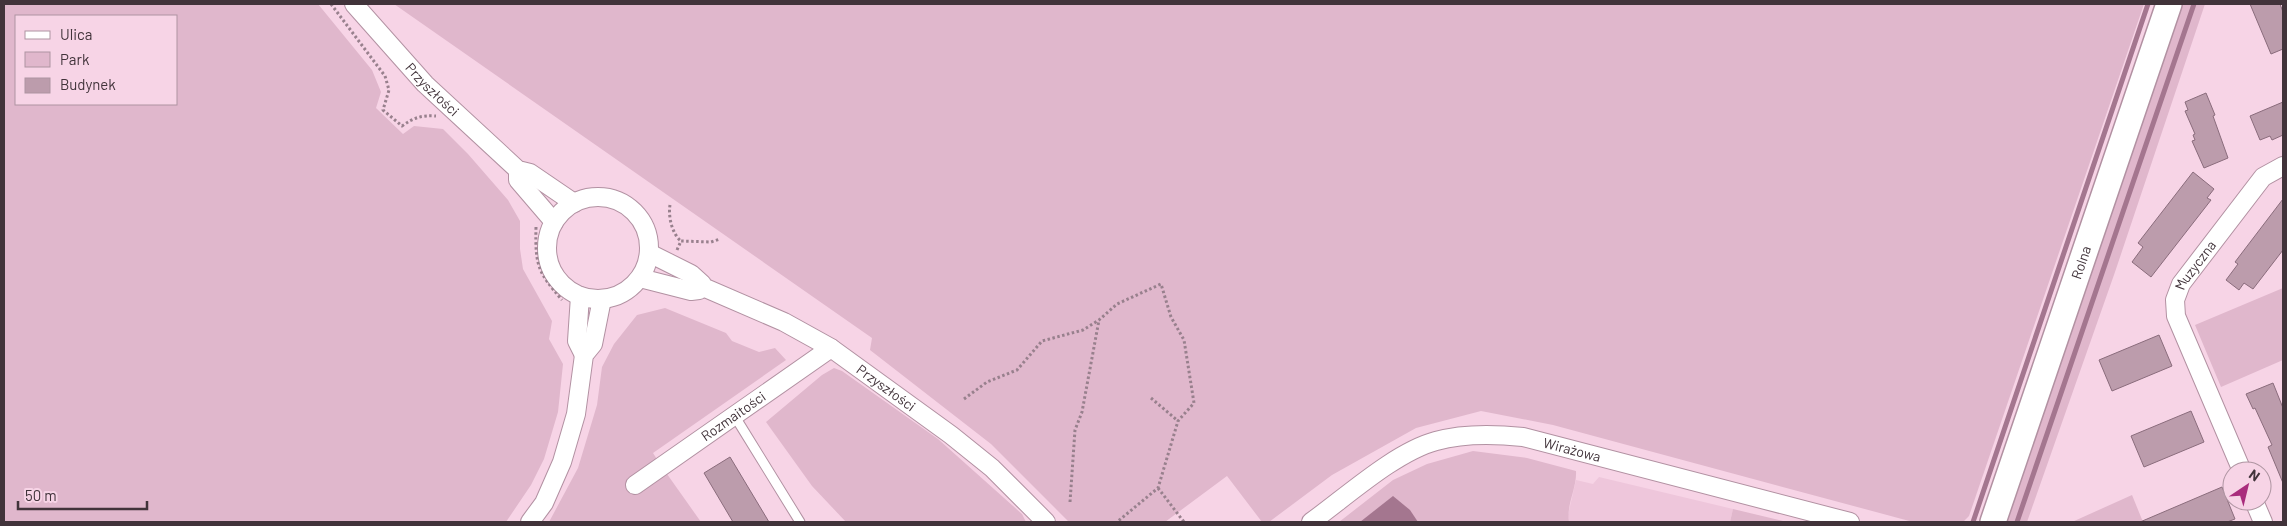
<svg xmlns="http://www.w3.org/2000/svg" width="2287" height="526" font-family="Barlow,sans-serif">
	<rect width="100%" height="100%" fill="#f7d4e6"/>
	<path fill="#eec6db" d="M1599 477 1733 509 1730 522H1569L1568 515 1576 480 1593 484Z"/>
	<path fill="#e0b7cc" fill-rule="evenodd" d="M4 4H318L372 70 381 92 376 108 403 134 414 126 443 129 468 154 508 200 520 221V249L523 269 552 321 549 339 563 364 558 412 544 459 531 485 506 522H4ZM16 16H176V104H16Z
		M394 4H2144L1969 516 1963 522H1913L1553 425 1481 411 1416 428 1332 475 1269 522H1262L1227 476 1165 522H1069L991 444 870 350 872 338Z
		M2176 4H2205L2115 272 2027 522H2003Z
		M2283 288V360L2221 387 2195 325Z
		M665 308 726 333 732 341 759 352 775 348 786 360 653 453 658 461 630 481 639 493 667 474 701 522H549L578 468 597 405 602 367 614 344 637 315Z
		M834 368 842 371 938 439 1022 514 1026 522H846L812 486 766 422 822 375Z
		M1473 451 1527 458 1576 471C1577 488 1566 505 1569 522H1339L1393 480 1427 464Z
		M2132 495 2143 522H2072Z
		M1733 509 1787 522H1730Z"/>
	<path fill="#a4768f" d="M1393 496 1410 510 1418 522H1360Z"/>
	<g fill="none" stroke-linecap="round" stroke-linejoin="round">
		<path stroke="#a4768f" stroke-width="5" d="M1973 522 2148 4
			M2017 522 2194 4"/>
	</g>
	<path fill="#bc9cac" stroke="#8a6c7c" d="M2250 4H2280L2283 12V49L2271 54Z
		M2206 93 2215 115 2213 116 2228 158 2204 168 2192 141 2195 140 2193 135 2195 134 2185 111 2188 110 2185 102Z
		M2283 102V135L2272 140 2270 136 2260 140 2250 116Z
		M2193 172 2214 189 2207 198 2211 200 2151 277 2132 262 2143 247 2138 243Z
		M2283 199V250L2253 289 2244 283 2239 290 2226 280 2238 264 2235 262Z
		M2159 335 2172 366 2112 391 2099 360Z
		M2273 383 2283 408V483L2268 447 2272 445 2255 408 2253 409 2246 394Z
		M2191 411 2204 442 2144 467 2131 436Z
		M730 457 769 522H733L704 473Z
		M2222 487 2235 519 2227 522H2140Z"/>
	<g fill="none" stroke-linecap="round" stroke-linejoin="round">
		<defs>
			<path id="lane" d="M734 415 800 522"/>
			<g id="street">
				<path id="s1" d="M354 4 425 84 518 170 530 173 574 203"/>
				<path d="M518 170V180L554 222"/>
				<circle cx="598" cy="248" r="51"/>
				<path id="s2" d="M649 253 691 274 702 284 703 287 784 322 831 348 951 435 992 468 1046 522"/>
				<path d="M640 278 691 291 699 290 703 287"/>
				<path d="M580 296 577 341 584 355"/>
				<path id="s3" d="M2242 471 2176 316 2175 300 2181 284 2263 177 2283 166"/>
				<path id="s4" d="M635 485 831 348"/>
				<path d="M2254 501 2263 522"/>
				<path d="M530 522 544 503 562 462 576 414 584 355 593 344 602 299"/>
				<path id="s5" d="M1311 522C1346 497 1395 452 1436 441 1464 433 1495 434 1523 437L1850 522"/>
			</g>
			<g id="secondary">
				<path id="s6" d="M1993 522 2169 4"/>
			</g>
		</defs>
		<use href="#lane" stroke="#b291a2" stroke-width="11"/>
		<use href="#street" stroke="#b291a2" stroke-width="20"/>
		<use href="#secondary" stroke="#b291a2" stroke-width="28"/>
		<path stroke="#98808d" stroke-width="3" stroke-dasharray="2.5 2.5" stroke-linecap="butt" d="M331 4 385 76 389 90 383 110 402 126C413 118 421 115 436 116
			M670 205C668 216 672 234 681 241
			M536 227C535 266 538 272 562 300
			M677 250 681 241 711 242 720 239
			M1151 398 1178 421
			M964 399 987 382 1017 370 1042 341 1083 330 1099 320 1117 304 1161 284 1171 317 1184 340 1194 403 1178 421 1158 488 1117 522
			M1158 488 1184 522
			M1070 502 1075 430 1082 412 1099 320"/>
		<use href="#lane" stroke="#fff" stroke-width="9"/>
		<use href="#street" stroke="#fff" stroke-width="18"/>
		<use href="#secondary" stroke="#fff" stroke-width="25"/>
	</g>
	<g text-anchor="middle" stroke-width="5" stroke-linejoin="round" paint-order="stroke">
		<g font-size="14" fill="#41333a" stroke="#f7d4e6">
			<text dy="5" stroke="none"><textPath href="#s1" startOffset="116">Przyszłości</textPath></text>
			<text dy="5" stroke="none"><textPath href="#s6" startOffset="274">Rolna</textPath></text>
			<text dy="5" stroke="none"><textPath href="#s3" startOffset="225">Muzyczna</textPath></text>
			<text dy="5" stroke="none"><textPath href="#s2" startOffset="275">Przyszłości</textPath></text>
			<text dy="5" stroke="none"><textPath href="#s4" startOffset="120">Rozmaitości</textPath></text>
			<text dy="5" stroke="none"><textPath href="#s5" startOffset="288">Wirażowa</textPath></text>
		</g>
	</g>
	<rect width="2287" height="526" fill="none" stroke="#41333a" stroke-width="10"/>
	<rect x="15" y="15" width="162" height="90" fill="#f7d4e6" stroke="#ae94a1"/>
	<rect x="25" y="31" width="25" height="8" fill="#ffffff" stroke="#ae94a1"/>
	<text x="60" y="40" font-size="15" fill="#41333a">Ulica</text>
	<rect x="25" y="52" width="25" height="15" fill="#e0b7cc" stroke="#ae94a1"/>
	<text x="60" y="65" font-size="15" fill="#41333a">Park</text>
	<rect x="25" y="78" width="25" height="15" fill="#bc9cac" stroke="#ae94a1"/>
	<text x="60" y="90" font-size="15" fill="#41333a">Budynek</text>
	<g transform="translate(2247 486) rotate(35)"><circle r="24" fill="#f7d4e6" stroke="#ae94a1"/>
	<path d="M0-4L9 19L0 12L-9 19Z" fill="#a92c7c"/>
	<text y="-8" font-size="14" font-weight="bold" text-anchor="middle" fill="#41333a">N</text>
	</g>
	<path d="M18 501v8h129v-8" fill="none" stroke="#41333a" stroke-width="2.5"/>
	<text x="25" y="501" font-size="15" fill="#41333a" stroke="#f7d4e6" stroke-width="4" paint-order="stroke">50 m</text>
</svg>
